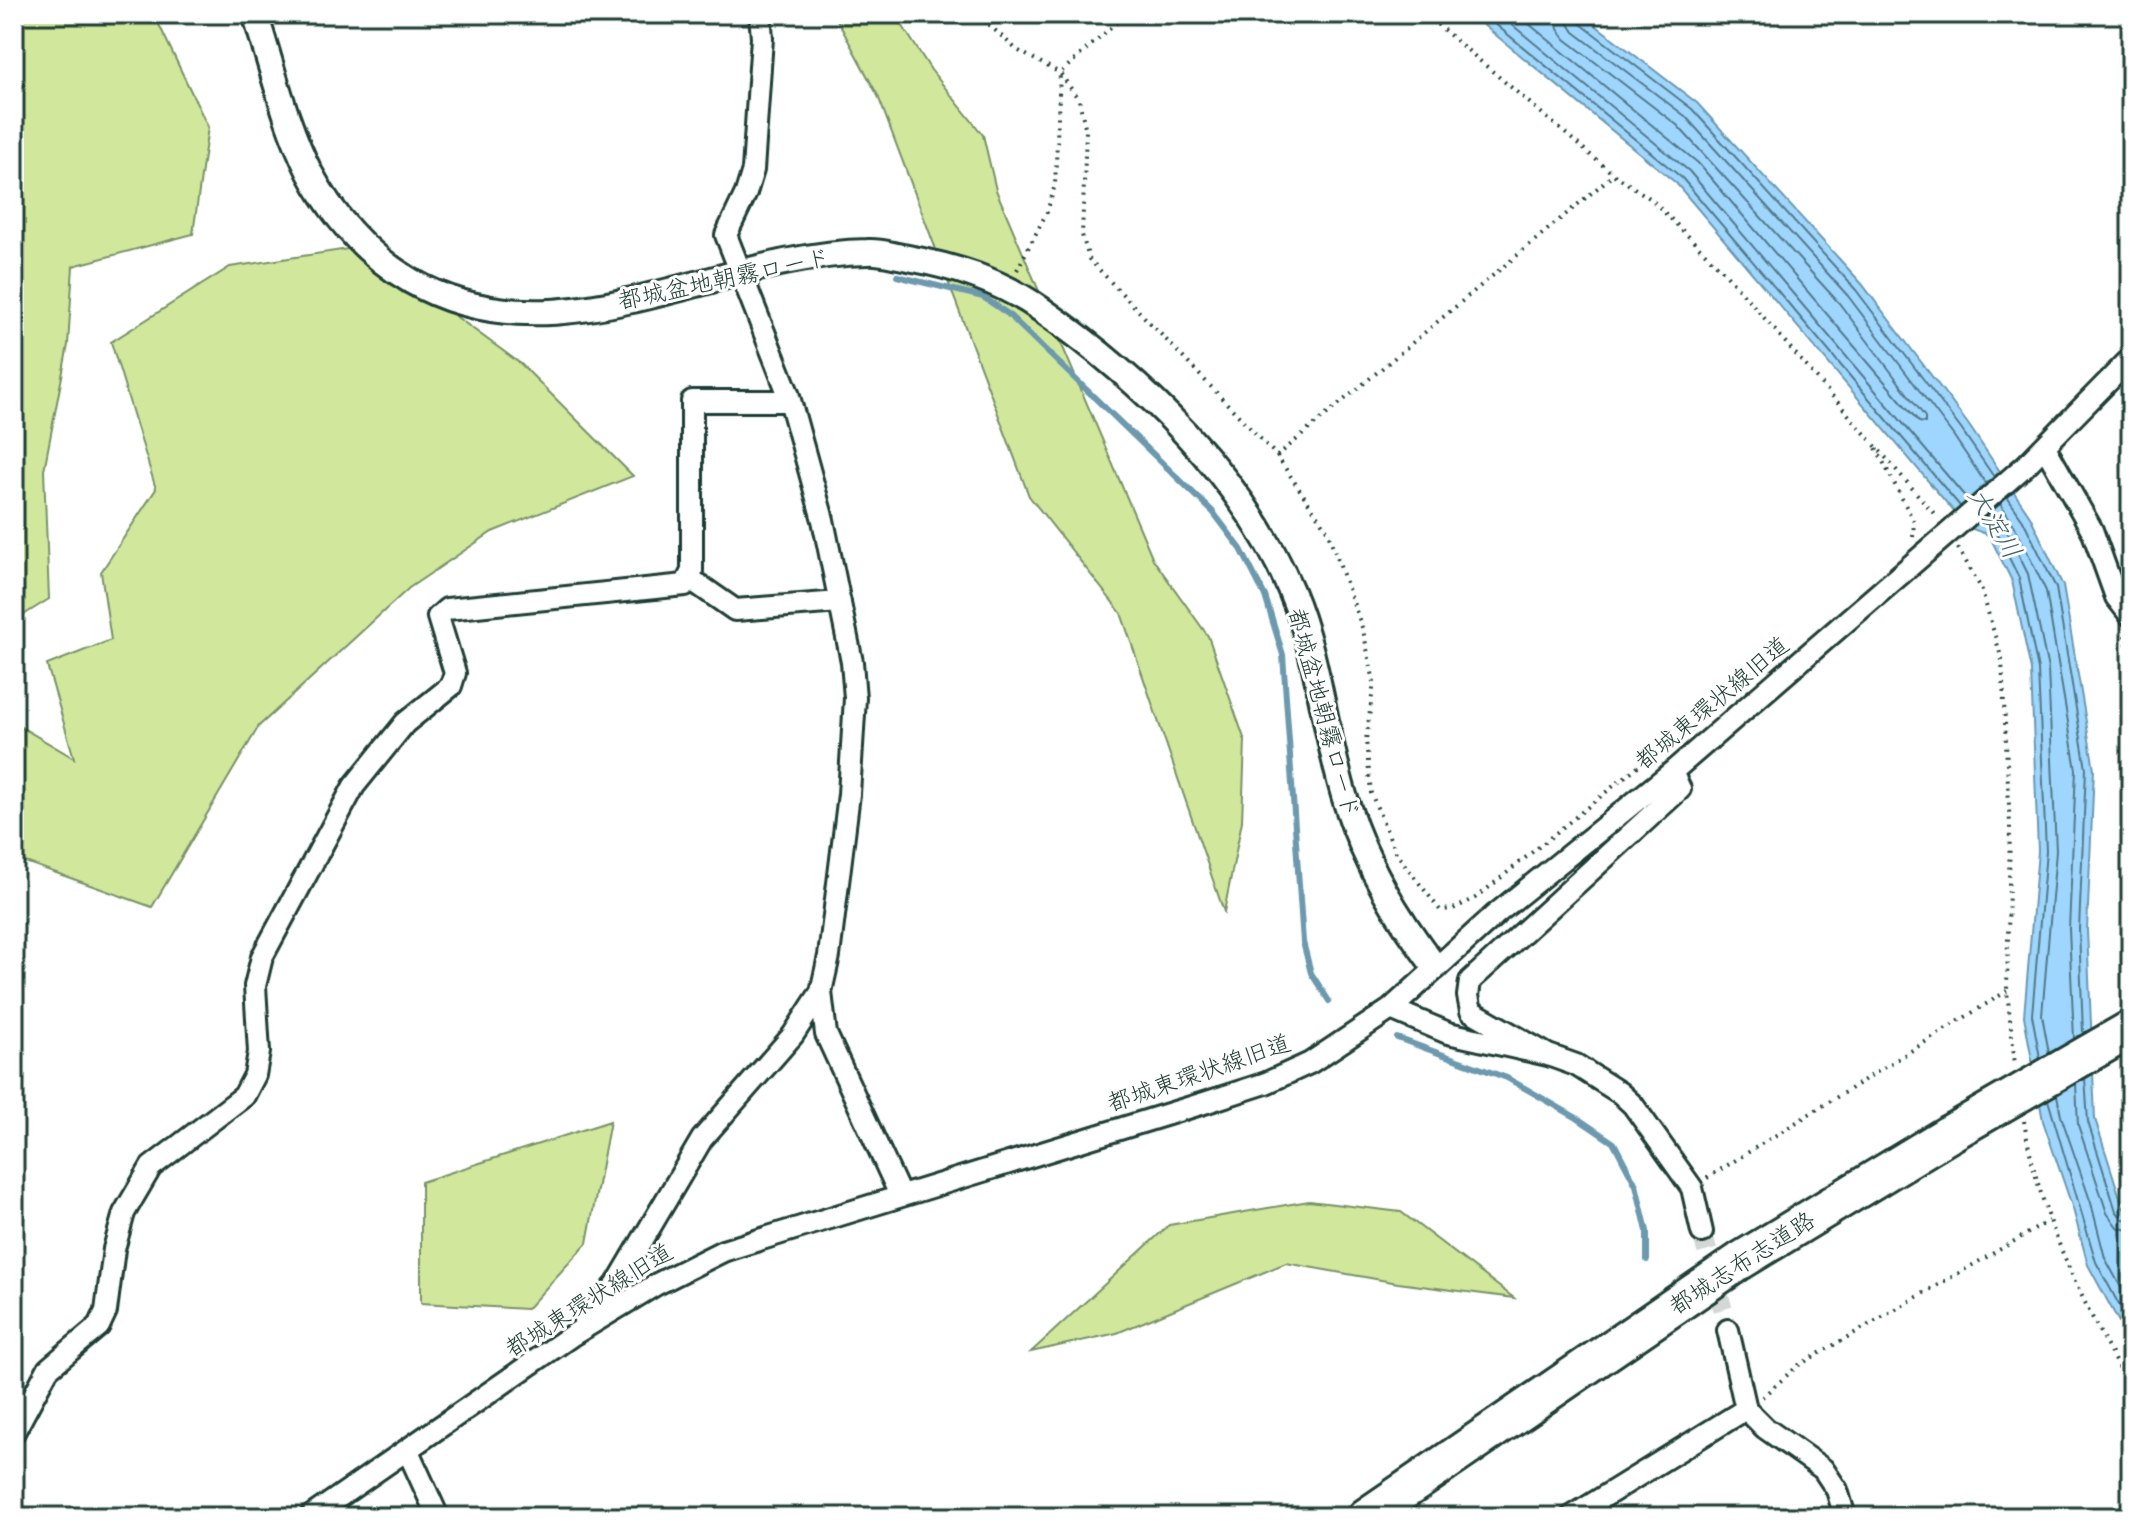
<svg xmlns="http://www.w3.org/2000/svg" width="2145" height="1531" font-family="Delius,'Klee One',sans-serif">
	<rect width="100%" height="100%" fill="#fff"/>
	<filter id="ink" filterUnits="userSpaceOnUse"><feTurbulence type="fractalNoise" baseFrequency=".0125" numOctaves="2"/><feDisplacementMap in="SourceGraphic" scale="16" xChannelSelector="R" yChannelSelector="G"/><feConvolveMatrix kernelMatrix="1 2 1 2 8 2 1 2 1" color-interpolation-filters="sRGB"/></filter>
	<g filter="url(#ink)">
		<path fill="#d1e79c" stroke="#789268" stroke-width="2" d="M14 14H154L208 127 193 234 73 266 68 345 44 470 49 599 14 621Z
			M834 14H895L931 70 983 135 996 190 1153 559 1208 636 1245 741 1242 821 1224 912 1121 613 1029 496 878 96Z
			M361 247 521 364 633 476 492 532 409 588 259 726 152 907 14 858V723L74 758 47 665 111 640 101 572 156 489 111 342 230 267Z
			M610 1121 587 1243 527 1309 421 1303V1182Z
			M1309 1201 1401 1212 1514 1298 1398 1283 1286 1263 1117 1333 1031 1352 1169 1225Z"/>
		<path fill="#9fd6ff" stroke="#6c99ae" stroke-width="2" d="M1470 14H1581L1697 103 1862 284 1968 424 2030 516 2063 586 2094 769 2087 930 2095 1119 2123 1207 2131 1216V1344L2088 1265 2073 1209 2043 1121 2024 1016 2038 851 2031 670 2012 581 1989 535 1967 527 1676 183Z"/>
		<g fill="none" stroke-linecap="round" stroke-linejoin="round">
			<path stroke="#527a85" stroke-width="2" d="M1483 14 1682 178 1960 506
				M1499 14 1689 171 1968 500
				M1517 14 1698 163 1919 422 1925 423V417L1839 303 1677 125 1565 39 1558 29 1555 14
				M1567 14 1569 24 1574 32 1685 116 1848 296 1953 435 1986 484
				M1577 14 1581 24 1692 109 1856 290 1961 429 1994 477
				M2007 497 2023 520 2056 588 2086 769 2079 929 2083 1033
				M2000 504 2014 525 2046 591 2076 770 2069 929 2074 1039
				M1987 515 2004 525 2028 574 2048 669 2056 851 2042 1015 2049 1053
				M1979 523 1996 531 2019 578 2038 670 2046 851 2032 1015 2040 1058
				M2085 1078 2088 1122 2116 1211 2123 1219 2131 1220
				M2076 1084 2078 1125 2107 1213 2117 1227 2131 1231
				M2057 1095 2061 1116 2091 1203 2105 1258 2131 1306
				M2048 1100 2096 1262 2131 1327"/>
			<path stroke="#6c99ae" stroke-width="6" d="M897 276 983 297 1008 314 1213 512 1241 549 1265 596 1283 655 1303 942 1311 973 1329 1001
				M1397 1038 1507 1078 1577 1118 1614 1143 1636 1185 1647 1231V1260"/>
			<path stroke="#d2d8d6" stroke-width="20" stroke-dasharray="20 10" stroke-linecap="butt" d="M1702 1232 1728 1330"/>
			<defs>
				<path id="minor" d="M2045 447 2092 530 2116 597 2131 616
					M689 578 735 610 840 602
					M821 992 826 1034 900 1195
					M1391 1009 1448 1033 1548 1055 1576 1065 1620 1093 1633 1105 1692 1188 1702 1232
					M1548 1055 1471 1011 1468 996 1470 981 1680 789 1672 772
					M584 1321 616 1285 702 1139 793 1035 821 992 829 956 849 794 855 698 852 662 823 520 788 393 726 235 746 193 753 170 762 38 760 14
					M1728 1330 1746 1409 1765 1428 1823 1469 1837 1490 1845 1517
					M14 1432 48 1369 99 1326 106 1311 114 1249 124 1213 151 1167 244 1096 255 1075 259 1052 255 986 262 957 354 786 405 723 451 686 455 673 438 617 447 609 685 585 692 571V401H790
					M408 1451 438 1517
					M310 1517 571 1336 657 1284 723 1251 1204 1103 1266 1083 1310 1063 1391 1009 1496 914 1672 772 1953 529 2026 465 2131 358
					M1571 1517 1746 1409"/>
				<path id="tertiary" d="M255 14C272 66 285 124 310 173 334 218 367 255 411 281 558 365 716 254 868 252 879 251 891 255 903 257 953 266 1000 280 1042 310 1141 379 1244 478 1291 591 1320 659 1324 735 1347 805 1367 867 1396 915 1435 967"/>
				<path id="motorway" d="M1366 1517 1740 1261 1949 1134"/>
			</defs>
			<use href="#minor" stroke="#1f3d34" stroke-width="26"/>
			<use href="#tertiary" stroke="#1f3d34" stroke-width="30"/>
			<use href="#motorway" stroke="#1f3d34" stroke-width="42"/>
			<path stroke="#1f3d34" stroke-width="4" stroke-dasharray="2 6" stroke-linecap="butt" d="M977 14 1017 50 1060 73 1079 100 1086 131 1082 235 1089 259 1277 456 1327 530 1363 630 1374 682 1366 740 1371 793 1396 853 1440 910 1453 909 1476 898 1654 753 1659 758
				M1425 14 1613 174 1651 199 1725 273 1874 444
				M1017 270 1047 212 1055 185 1060 73 1126 14
				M1277 456 1613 175
				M1913 537 1914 522 1874 444 1937 517
				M1958 548 1981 588 2002 660 2010 826 2007 991 2015 1065
				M2125 635 2131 661
				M1654 753 1689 728
				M2024 1121C2039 1218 2085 1306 2131 1391
				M1707 1178 2007 991
				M1762 1397 1799 1365 2049 1221"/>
			<use href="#minor" stroke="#fff" stroke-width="20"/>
			<use href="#tertiary" stroke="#fff" stroke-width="24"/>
			<use href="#motorway" stroke="#fff" stroke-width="36"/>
			<defs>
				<path id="motorway-bridge" d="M1949 1134 2131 1029"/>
			</defs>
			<use href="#motorway-bridge" stroke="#1f3d34" stroke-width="42" stroke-linecap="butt"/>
			<use href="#motorway-bridge" stroke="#fff" stroke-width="36"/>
		</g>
	</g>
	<g text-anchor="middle" stroke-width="6" stroke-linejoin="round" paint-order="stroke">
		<g font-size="24" fill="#1f3d34" stroke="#fff">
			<text transform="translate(724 279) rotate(-12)" y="8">都城盆地朝霧ロード</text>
			<text transform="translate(1712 703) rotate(-40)" y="8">都城東環状線旧道</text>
			<text transform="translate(1324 713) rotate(75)" y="8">都城盆地朝霧ロード</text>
			<text transform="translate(1199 1073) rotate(-19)" y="8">都城東環状線旧道</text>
			<text transform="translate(1742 1263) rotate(-33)" y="8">都城志布志道路</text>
			<text transform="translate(589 1300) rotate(-32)" y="8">都城東環状線旧道</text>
		</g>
		<g font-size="26" font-style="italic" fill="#3f6367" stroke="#fff">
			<text transform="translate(1995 523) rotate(59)" y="9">大淀川</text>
		</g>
	</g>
	<rect width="2145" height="1531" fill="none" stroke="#fff" stroke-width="48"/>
	<rect x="24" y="24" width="2097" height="1483" fill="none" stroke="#1f3d34" stroke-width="3" filter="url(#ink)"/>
</svg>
